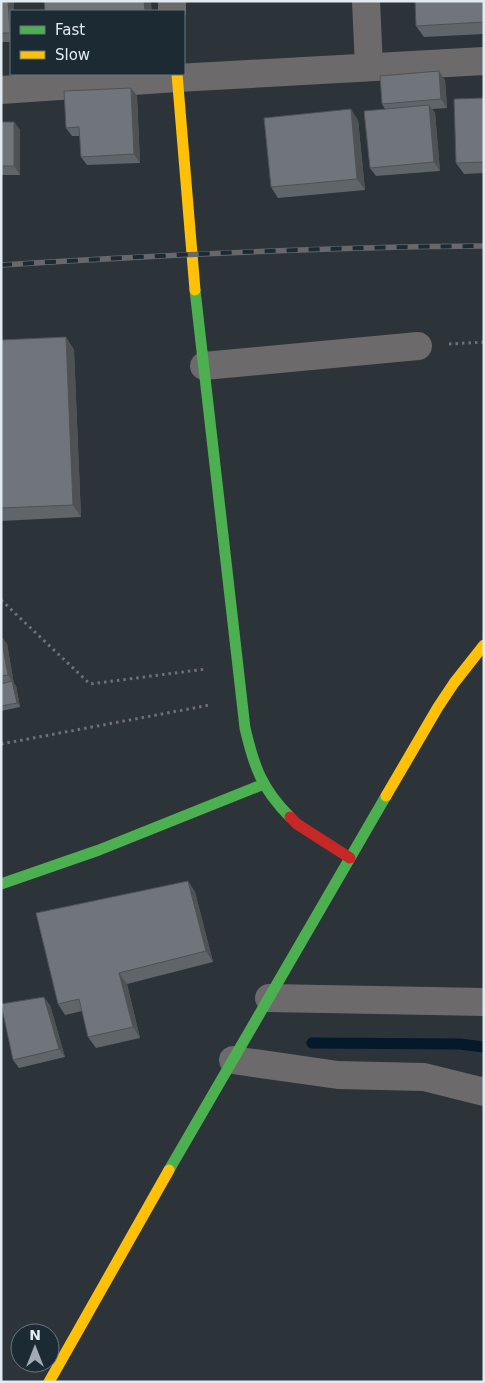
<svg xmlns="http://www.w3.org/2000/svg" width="485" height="1383" font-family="'DejaVu Sans',sans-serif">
	<rect width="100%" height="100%" fill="#2c3339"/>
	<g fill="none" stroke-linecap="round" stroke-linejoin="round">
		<path stroke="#041a2b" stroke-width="11" d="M312 1043 460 1044 484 1047"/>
		<path stroke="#717072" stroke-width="3" stroke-dasharray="2.5 4" stroke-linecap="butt" d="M449 344 484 342
			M1 600 90 684 206 669
			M1 744 210 705"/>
		<path stroke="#6d6a6b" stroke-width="28" d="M172 1V11
			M366 1 369 67
			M1 90 177 78 484 61
			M204 366 418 346
			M269 998 484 1002
			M233 1060 338 1075 424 1077 484 1092"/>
		<path stroke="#4caf50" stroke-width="11" d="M195 290 245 728C254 767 262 789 290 817
			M1 884 99 850 264 784
			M169 1170 386 796"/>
		<path stroke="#ffc107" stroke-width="11" d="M177 74 195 290
			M386 796 438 707 454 683 484 645
			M49 1382 169 1170"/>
		<path stroke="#c62828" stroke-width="11" d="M290 817 297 824 350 858"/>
		<defs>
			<path id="rail" d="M1 265C162 255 323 247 484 246"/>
		</defs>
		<use href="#rail" stroke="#66686b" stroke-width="5.5"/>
		<use href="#rail" stroke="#1c2a34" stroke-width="4" stroke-dasharray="11" stroke-linecap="butt"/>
	</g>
	<path fill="#5f6569" d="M1 1 11 11V42H1Z
		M484 1V34L424 37 416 26Z
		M445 80 447 108 432 109 435 113 440 171 376 176 370 168 385 109 382 104Z
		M137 96 140 163 87 165 81 157 80 136H72L66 128Z
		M484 98V173L464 174 456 163Z
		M358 120 365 190 278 198 271 187Z
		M1 122H14L20 130V175H1Z
		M66 337 74 350 81 517 1 521V340Z
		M1 636 7 644 14 684 16 686 20 707 1 711Z
		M188 881 195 892 213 962 127 984 140 1038 96 1048 88 1037 82 1011 65 1015 58 1004Z
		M50 1005 65 1057 19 1068 13 1060Z"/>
	<path fill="#4e5255" d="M8 1H14V11H11V35L10 33Z
		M144 1H151L152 11H145Z
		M439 71 445 80 447 108 441 99Z
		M131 88 137 96 140 163 134 154Z
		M429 105 435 113 440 171 434 162Z
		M351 109 358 120 365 190 357 179Z
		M14 122 20 130V175L14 166Z
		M66 337 74 350 81 517 73 505Z
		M1 636 7 644 14 684 8 675Z
		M12 681 16 686 20 707 17 703Z
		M188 881 195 892 213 962 206 951Z
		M119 973 127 984 140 1038 133 1027Z
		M44 997 50 1005 65 1057 59 1049Z"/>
	<path fill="#6f757a" stroke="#4e5255" d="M1 1H8L10 33H1Z
		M44 1H144L145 11H45Z
		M415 1H484V22L416 26Z
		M439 71 441 99 382 104 380 76Z
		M131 88 134 154 81 157 79 127 66 128 64 91Z
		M484 98V162L456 163 454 99Z
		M429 105 434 162 370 168 364 111Z
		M351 109 357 179 271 187 264 118Z
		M1 122H14V166H1Z
		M66 337 73 505 1 508V340Z
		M1 637 8 675 1 676Z
		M12 681 17 703 1 706V684Z
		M188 881 206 951 119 973 133 1027 88 1037 79 999 58 1004 36 913Z
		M44 997 59 1049 13 1060 1 1004Z"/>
	<rect width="485" height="1383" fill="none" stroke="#e2ebf2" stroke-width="5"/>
	<rect x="10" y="10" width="175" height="65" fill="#1c2a34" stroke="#6b7780"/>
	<rect x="20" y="26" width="25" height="8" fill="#4caf50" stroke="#6b7780"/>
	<text x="55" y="35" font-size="15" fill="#e2ebf2">Fast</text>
	<rect x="20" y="51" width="25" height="8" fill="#ffc107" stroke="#6b7780"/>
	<text x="55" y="60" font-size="15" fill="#e2ebf2">Slow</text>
	<g transform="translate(35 1348)"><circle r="24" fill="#1c2a34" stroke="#6b7780"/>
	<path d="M0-4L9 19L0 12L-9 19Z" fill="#a2abb1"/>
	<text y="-8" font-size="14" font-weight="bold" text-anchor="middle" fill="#e2ebf2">N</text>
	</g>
</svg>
